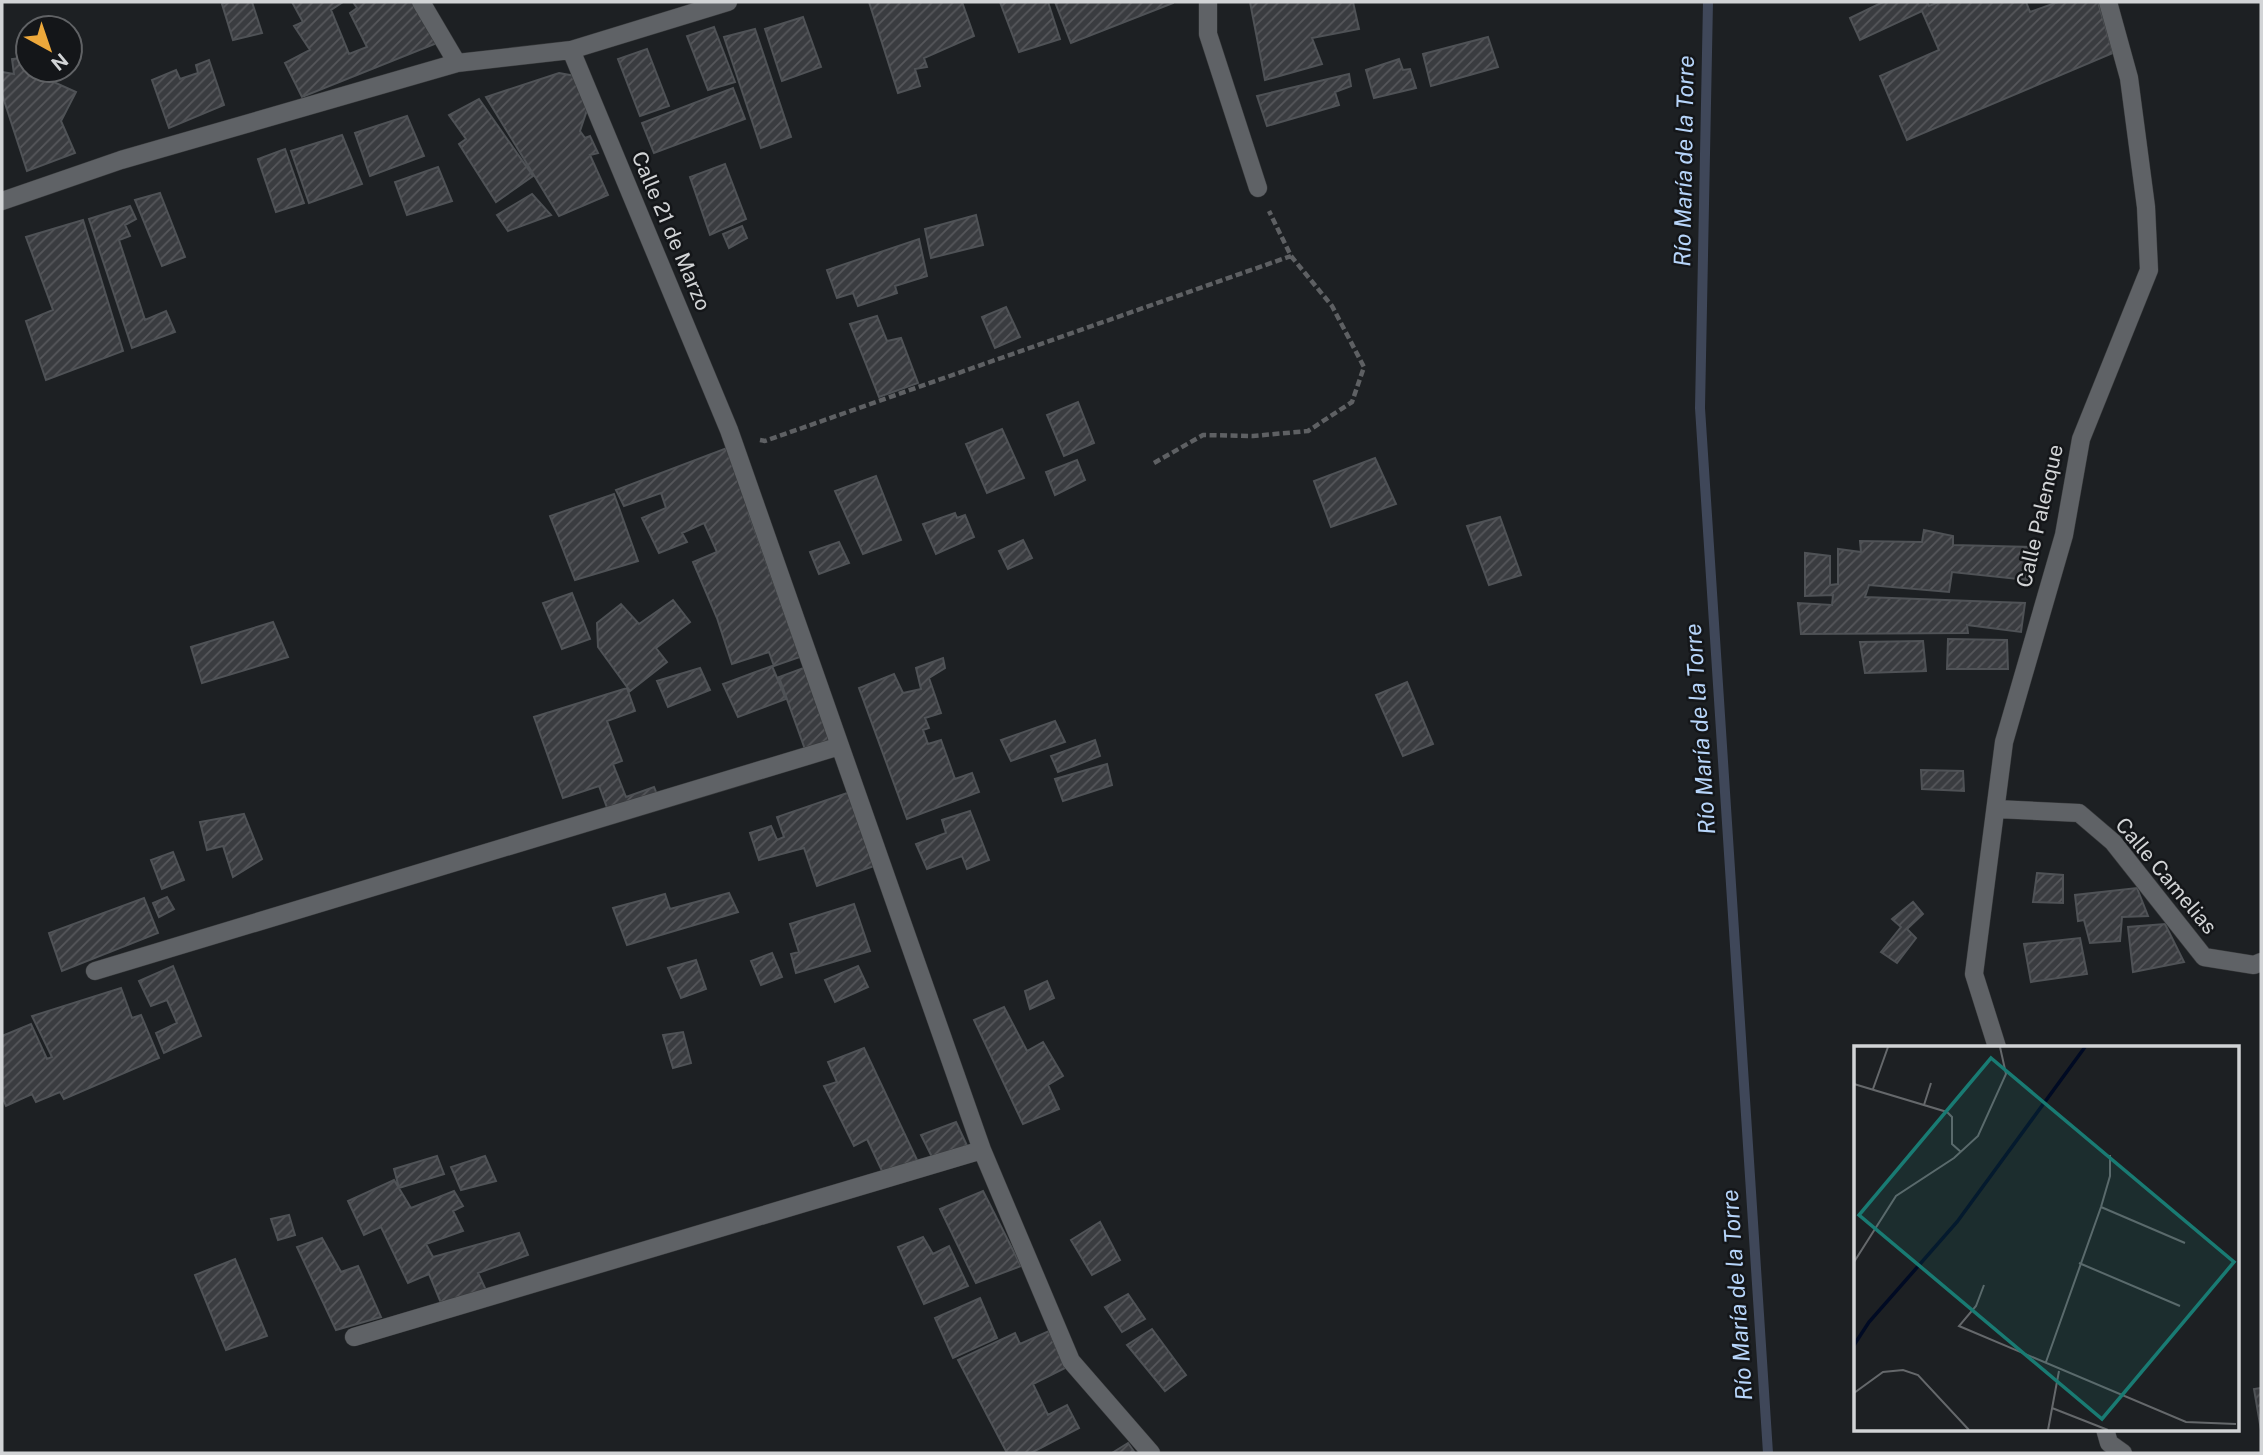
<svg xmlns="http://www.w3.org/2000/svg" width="2263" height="1455" font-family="'Public Sans',sans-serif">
	<defs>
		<pattern id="building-hatch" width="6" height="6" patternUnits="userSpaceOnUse" patternTransform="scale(1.75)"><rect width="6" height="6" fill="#3a3c40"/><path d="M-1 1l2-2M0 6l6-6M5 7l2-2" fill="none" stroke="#56575b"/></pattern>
	</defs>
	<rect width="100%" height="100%" fill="#1d2023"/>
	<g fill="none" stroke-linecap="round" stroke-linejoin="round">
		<path stroke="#3f4759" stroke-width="10" d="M1708 2 1700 408 1768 1453"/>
	</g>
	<path fill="url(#building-hatch)" stroke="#4f5256" stroke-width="2" d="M227 2H252L262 33 233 40 222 4Z
		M292 2H343L331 10 349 54 367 47 350 13 357 8 353 2H412L437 43 302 97 285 63 310 50 294 26 303 22Z
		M869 2H962L974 36 924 58 927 67 915 69 920 86 898 93Z
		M1000 2H1048L1060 39 1019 52Z
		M1055 2H1173V3L1071 43Z
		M1250 2H1353L1359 29 1312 38 1322 64 1265 80Z
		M1883 2H1927L1929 6 1939 2H2026L2030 12 2058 2H2098L2113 53 1907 140 1880 76 1939 50 1922 11 1860 40 1850 18Z
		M803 17 821 67 782 81 765 29Z
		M714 27 735 82 708 90 687 36Z
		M755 29 791 137 761 148 724 37Z
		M1488 37 1498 67 1431 86 1423 54Z
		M647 49 669 106 640 116 618 59Z
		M28 57V70H44L47 79 76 92 61 121 75 153 27 171 2 94V72L14 74 12 59Z
		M1399 59 1403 70 1410 69 1416 88 1374 98 1366 70Z
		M209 60 224 105 169 128 152 80 176 70 180 79 198 73 196 65Z
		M559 73 575 76 589 104 580 131 585 138 590 136 598 153 590 155 608 195 559 216 486 97Z
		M1349 74 1351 86 1335 92 1339 105 1267 126 1257 96Z
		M733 88 745 119 654 153 642 123Z
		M479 99 533 176 496 202 459 144 466 139 449 115Z
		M407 116 424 156 370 176 355 133Z
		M342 135 362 184 309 203 291 151Z
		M285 149 304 203 276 212 258 159Z
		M725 164 746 219 710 235 690 177Z
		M438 167 452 201 407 215 395 182Z
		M160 193 185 257 162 266 135 200Z
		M532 194 551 215 508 231 497 215Z
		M130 206 136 219 125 225 130 236 119 240 145 320 166 311 175 332 132 348 89 219Z
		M976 215 983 245 931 258 925 229Z
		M83 220 123 351 46 380 26 321 53 310 26 237Z
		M742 226 747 238 729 248 723 234Z
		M919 239 927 276 895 286 897 293 858 306 853 293 837 298 827 270Z
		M1006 307 1020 337 995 348 982 317Z
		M877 316 887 341 901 338 918 383 879 397 850 324Z
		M1078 402 1094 443 1064 456 1047 415Z
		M1002 429 1024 478 987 493 966 444Z
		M727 448 754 508 748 512 800 657 774 666 769 652 732 664 717 618 693 562 717 552 704 523 682 533 687 542 659 553 642 518 666 508 661 493 624 506 616 490Z
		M1375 458 1396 504 1331 527 1314 481Z
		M1077 460 1085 480 1055 495 1046 472Z
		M876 476 901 540 863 554 835 491Z
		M614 494 638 561 575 580 550 516Z
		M955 513 957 518 965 515 974 537 936 554 923 524Z
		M1500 517 1521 575 1489 585 1467 526Z
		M1924 530 1953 536V545L2032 547 2027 580 1952 572 1949 592 1869 585 1865 597 2025 603 2021 632 1967 625 1968 633 1801 634 1798 603 1832 605 1833 595 1805 596V553L1830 556V585L1838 584V549L1861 552 1860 541 1922 542Z
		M1023 540 1032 558 1008 569 999 551Z
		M839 542 849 563 819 574 810 552Z
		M572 593 590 639 562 649 543 603Z
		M673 600 690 622 656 648 667 662 630 691 598 647 597 623 621 604 639 624Z
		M273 622 288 657 202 683 191 647Z
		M1948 639 2007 640 2008 669H1947Z
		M1923 641 1926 671 1865 673 1860 642Z
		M943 658 945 668 929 678 941 713 925 718 929 728 923 730 928 744 941 740 955 779 972 773 979 792 907 819 859 688 894 674 903 693 921 689 916 668Z
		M772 666 786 699 738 717 723 684Z
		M809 666 835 735 825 746 806 752 779 677Z
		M700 668 710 690 668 707 657 681Z
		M1407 682 1433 744 1403 756 1376 695Z
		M627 688 635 711 607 721 622 761 613 764 626 797 654 787 658 797 609 813 599 786 563 798 534 717Z
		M1055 721 1065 742 1011 761 1001 740Z
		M1095 740 1100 756 1058 772 1051 756Z
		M1107 764 1112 785 1063 801 1055 779Z
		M1921 770 1963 771 1964 791 1922 789Z
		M853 791 880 864 817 886 804 848 759 860 750 833 771 826 777 840 784 837 777 817Z
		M970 811 989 860 967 869 962 856 927 869 916 844 946 833 942 820Z
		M244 814 262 859 233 877 223 846 207 850 200 822Z
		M173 852 184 880 162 889 151 860Z
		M2037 873 2063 875V903L2033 902Z
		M2137 888 2148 916 2122 917 2120 941 2090 943 2084 920 2078 921 2075 895Z
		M729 893 738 912 627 945 613 908 665 894 670 909Z
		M167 897 174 909 159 917 153 903Z
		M144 898 158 933 62 971 49 933Z
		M1913 902 1923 914 1907 929 1916 938 1897 963 1881 952 1901 927 1892 919Z
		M854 904 870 951 796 973 791 954 799 952 790 924Z
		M2165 924 2184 962 2133 972 2128 927Z
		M2080 938 2087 974 2031 982 2024 944Z
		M772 953 782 977 761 985 751 961Z
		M696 960 706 989 681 998 668 968Z
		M173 966 201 1036 164 1053 156 1033 177 1023 167 1000 151 1006 139 981Z
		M858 966 868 987 835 1002 825 980Z
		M1047 981 1054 998 1030 1009 1025 991Z
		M121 988 132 1018 141 1015 159 1058 64 1099 60 1092 36 1102 32 1094 6 1106 2 1096V1036L31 1024 47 1059 52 1057 32 1016Z
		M1004 1007 1027 1051 1043 1042 1063 1076 1048 1085 1059 1109 1023 1124 974 1020Z
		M683 1032 691 1063 673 1068 663 1035Z
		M864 1048 917 1160 883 1173 867 1139 854 1146 824 1086 837 1082 828 1062Z
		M956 1122 970 1152 935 1163 921 1135Z
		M437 1156 444 1174 399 1188 394 1169Z
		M485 1156 496 1181 461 1190 451 1167Z
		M394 1180 411 1208 454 1191 463 1206 453 1211 463 1231 426 1244 433 1257 519 1233 528 1255 478 1273 486 1290 441 1303 429 1274 408 1283 381 1227 364 1235 348 1201Z
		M983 1191 1021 1266 976 1283 940 1209Z
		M289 1215 295 1235 278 1240 271 1219Z
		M1100 1222 1120 1260 1092 1275 1071 1240Z
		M923 1237 933 1254 949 1246 968 1286 924 1304 898 1247Z
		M322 1238 341 1272 358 1266 381 1317 336 1330 297 1247Z
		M235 1259 267 1336 226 1350 195 1275Z
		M1128 1294 1145 1319 1122 1332 1105 1307Z
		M980 1298 997 1338 953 1358 935 1318Z
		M1152 1329 1186 1375 1165 1391 1127 1345Z
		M1049 1331 1065 1368 1033 1384 1048 1415 1067 1405 1079 1428 1031 1453H1007L958 1360 1015 1333 1020 1344Z
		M2261 1388V1430L2254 1389Z
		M1128 1443 1135 1453H1112Z"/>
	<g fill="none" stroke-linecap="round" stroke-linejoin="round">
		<defs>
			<path id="street" d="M421 2 457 63
				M1208 2V34L1258 188
				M571 50 729 430 982 1150 1071 1361 1151 1453
				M2 201 121 160 457 63 571 50 728 2
				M1996 809 2079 813 2113 842 2204 957 2254 965 2261 962
				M95 971 840 746
				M1997 1047 1974 974 2004 742 2064 535 2081 439 2149 270 2146 207 2129 78 2108 2
				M354 1337 982 1150
				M2105 1429 2109 1443 2123 1453"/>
		</defs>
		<use href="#street" stroke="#383a3c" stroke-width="19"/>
		<path stroke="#5e6063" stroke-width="4.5" stroke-dasharray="7 3.5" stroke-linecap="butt" d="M760 440 765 441 1291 256
			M1154 463 1203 435 1253 436 1308 431 1352 402 1364 367 1332 306 1291 256 1269 211"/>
		<use href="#street" stroke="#5f6266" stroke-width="18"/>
	</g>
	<g text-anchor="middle" stroke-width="5" stroke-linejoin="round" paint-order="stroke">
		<g font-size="21" fill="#d2d4d6" stroke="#141619">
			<text transform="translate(671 231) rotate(67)" y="7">Calle 21 de Marzo</text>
			<text transform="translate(2040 516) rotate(-77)" y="7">Calle Palenque</text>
			<text transform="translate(2166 876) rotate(50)" y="7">Calle Camelias</text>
		</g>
		<g font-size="23" font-style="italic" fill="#b7d5fa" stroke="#141619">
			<text transform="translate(1684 161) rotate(-89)" y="8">Río María de la Torre</text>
			<text transform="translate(1700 729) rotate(-94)" y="8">Río María de la Torre</text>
			<text transform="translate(1737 1295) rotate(-94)" y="8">Río María de la Torre</text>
		</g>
	</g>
	<g transform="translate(1854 1046)">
		<rect width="385" height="385" fill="#1d2023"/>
		<path fill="none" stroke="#000a23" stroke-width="3.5" d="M0 299 15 276 103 176 231 1"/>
		<path fill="none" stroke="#65686b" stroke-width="2" d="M0 38 93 66 98 71V98L107 106M19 43 34 1M70 59 77 37M247 161 331 197M0 216 42 150 100 112 124 90 152 28 146 1M225 217 326 260M130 239 122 260 105 280 332 376 382 378M192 316 247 161 256 130V109M0 347 29 326 49 324 64 329 115 384M198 362 254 384M194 384 205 325"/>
		<path fill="#197b73" fill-opacity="0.15" stroke="#197b73" stroke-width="3.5" d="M137 12 380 216 248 373 5 169Z"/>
		<rect width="385" height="385" fill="none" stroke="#d2d4d6" stroke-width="3.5"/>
	</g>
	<rect width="2263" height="1455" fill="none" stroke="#d2d4d6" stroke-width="7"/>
	<g transform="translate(49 49) rotate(140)"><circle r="33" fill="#141619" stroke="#606265" stroke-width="2"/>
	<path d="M0-5L12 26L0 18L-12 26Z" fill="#eda83b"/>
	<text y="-10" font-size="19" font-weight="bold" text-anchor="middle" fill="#d2d4d6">N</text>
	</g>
</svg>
